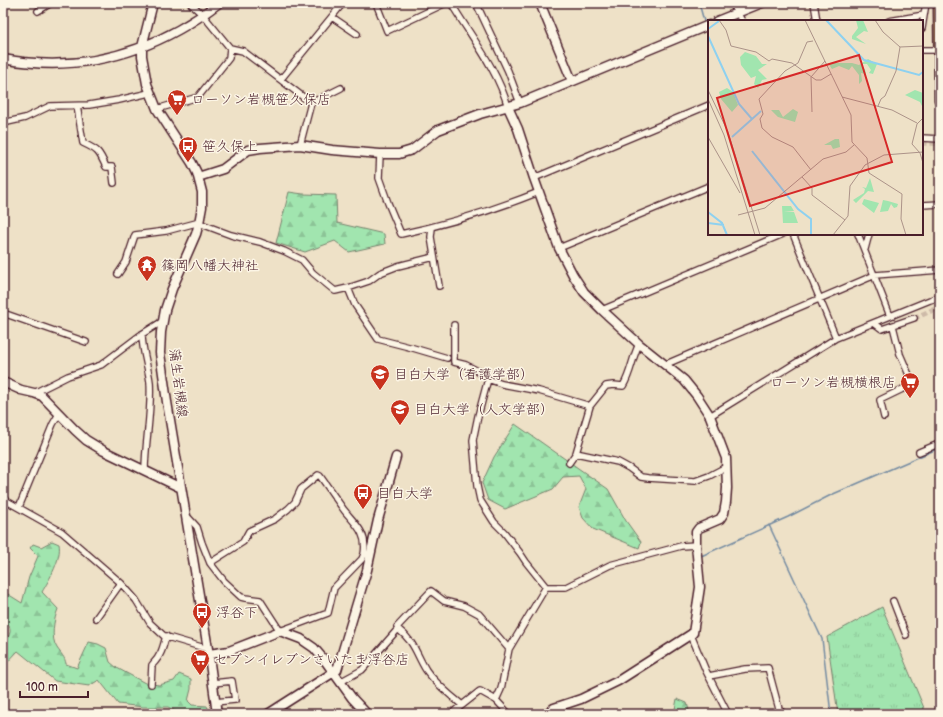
<svg xmlns="http://www.w3.org/2000/svg" width="943" height="717" font-family="'Balsamiq Sans','Klee One',sans-serif">
	<defs>
		<pattern id="grass-tufts" width="24" height="20" patternUnits="userSpaceOnUse"><rect width="24" height="20" fill="#a1e5af"/><path d="M3 7l-1-3M5 7V3M7 7l1-3M15 17l-1-3M17 17v-4M19 17l1-3" fill="none" stroke="#8cc497"/></pattern>
		<pattern id="forest-firs" width="22" height="20" patternUnits="userSpaceOnUse"><rect width="22" height="20" fill="#a1e5af"/><path d="M5 1l3.5 6h-7zM16 11l3.5 6h-7z" fill="#8cc497"/></pattern>
	</defs>
	<rect width="100%" height="100%" fill="#eee1c7"/>
	<filter id="ink" filterUnits="userSpaceOnUse"><feTurbulence type="fractalNoise" baseFrequency=".025" numOctaves="2"/><feDisplacementMap in="SourceGraphic" scale="8" xChannelSelector="R" yChannelSelector="G"/><feConvolveMatrix kernelMatrix="1 2 1 2 8 2 1 2 1" color-interpolation-filters="sRGB"/></filter>
	<g filter="url(#ink)">
		<path fill="url(#grass-tufts)" stroke="#76826d" d="M882 607 924 708 923 714H838L827 637Z"/>
		<path fill="url(#forest-firs)" stroke="#76826d" d="M289 192 303 194 336 195 337 223 384 234 385 244 349 252 335 241 305 252 276 243Z
			M515 424 608 489 626 521 641 542 639 548 593 529 583 518 579 507 586 489 579 476 563 477 553 489 505 509 488 500 482 483 494 457Z
			M52 541 59 544C62 558 49 580 42 592L58 609C54 619 50 638 57 648 61 654 65 657 66 664L77 668 89 642 98 644 106 648 110 662 117 668 145 683 159 685 174 681 179 674 191 679V689L188 701 192 705 207 706 208 708 206 714H181L168 707H143L118 704 99 680 89 686 55 681 18 651 3 667C3 661 2 653 3 647 5 638 13 636 9 625L3 624V591L22 603 29 577 38 556 30 548 33 544 41 547Z
			M677 699 687 703 690 714H674Z"/>
		<g fill="none" stroke-linecap="round" stroke-linejoin="round">
			<path stroke="#738aa1" stroke-width="1.5" d="M699 3 705 25
				M706 30 709 38
				M790 234 817 299
				M769 525 822 639 831 714
				M699 557 788 517 831 495 937 449"/>
			<path stroke="#cdbaa8" stroke-width="5.5" stroke-dasharray="5.5 3" stroke-linecap="butt" d="M922 143H940
				M914 318 940 307"/>
			<defs>
				<path id="street" d="M190 3 203 15 230 48 243 51 311 103
					M376 3 387 31 446 3
					M451 3C471 37 497 68 508 107
					M476 3 508 71 520 103
					M732 3 742 21
					M814 3 817 21
					M38 11 51 3
					M332 17 357 34
					M889 21 924 15
					M922 28 926 3
					M922 50H940
					M281 79 343 3
					M77 106 83 143C98 150 99 151 106 167H112L114 183
					M157 109 198 97 229 58 230 48
					M3 123 25 118 50 106 89 105 119 100 149 93
					M922 138 940 139
					M300 145 311 103 341 88
					M380 154 379 178 388 203 401 234C448 224 494 210 539 192
					M534 178 709 105
					M922 205 940 204
					M432 228 431 237 439 286
					M793 234 836 338
					M858 234 890 316
					M559 248 709 186
					M865 249 869 234
					M118 274 126 262 135 235 166 231 196 223H199L231 235 260 242 284 251 302 260 313 273 335 291 348 288 369 281 380 273 398 266 434 257
					M348 288 355 305 378 339 413 348 447 358
					M602 310 783 234
					M3 313 86 342
					M874 323 882 329 914 318
					M454 325V362L466 365 476 370 488 379 502 384 539 391 590 406
					M142 334C142 351 148 366 150 382 152 412 145 442 145 471
					M664 365 875 275 940 270
					M488 379 478 416 473 440 477 486 480 500 494 522 504 532 520 553 526 562 546 587
					M34 393 68 376 101 365 142 334 163 321
					M710 416 836 338 930 300 940 297
					M884 417 880 400 913 384 900 354 893 326
					M919 452 936 445H940
					M576 453 618 462 629 468 641 477 648 478 695 481 709 476 726 467
					M569 463 576 453 590 406 606 386 613 385 623 386C631 373 632 358 639 344
					M3 499 62 532 121 583 136 600 150 623 164 636 208 649
					M19 507 53 424 59 414
					M186 515 197 527 202 543 210 563 224 581 241 597 245 598 260 600 280 631 328 613 334 588 362 559 364 554
					M210 563 243 542 249 531 275 519 288 509 295 502 301 489 318 475 320 476C328 487 336 499 344 510 355 524 368 533 364 554L367 555
					M546 587H566L610 565 681 546 696 545
					M893 601 906 635
					M96 618 121 583
					M398 629C415 642 416 654 426 670 436 684 449 694 462 705
					M691 635 706 671 728 714
					M709 676 745 669 768 668 779 709 784 714
					M340 682 362 670 398 629 397 627 431 591 444 601 464 606 479 614 509 649
					M213 683 232 681 235 700 215 702
					M151 684 152 665C161 656 163 648 166 636
					M496 700 501 689 509 649 546 587
					M451 714 480 691 496 700 509 714"/>
				<path id="secondary" d="M153 3 142 47V56L147 84 157 109 192 163 197 173 202 192V207L199 223 196 234 172 289 165 310 161 332 160 353 167 402 208 649 217 714
					M540 3 572 81
					M717 21 762 3
					M3 59C83 74 155 52 219 3
					M508 107 518 129 534 178 559 248 573 275 584 292 602 310 639 344 684 380 697 396 710 416 724 453 726 458 727 488 726 502 724 513 720 519 699 528 696 532V545L700 587 693 633 618 681 581 699 554 708 546 714
					M198 177 223 169 248 150 260 148 300 145 332 150 380 154H399L412 150 438 130 480 114 520 103 709 25
					M3 382 21 390 34 393 42 396 75 430 86 440 104 451 181 488
					M209 654 229 651 280 631 301 639 314 648 326 662 352 698 367 714
					M268 714 337 670 367 570 378 520 396 457"/>
				<path id="highway" d="M939 3 940 100"/>
			</defs>
			<use href="#street" stroke="#4a1f2b" stroke-width="8"/>
			<use href="#secondary" stroke="#4a1f2b" stroke-width="11"/>
			<use href="#highway" stroke="#4a1f2b" stroke-width="13"/>
			<use href="#street" stroke="#fcf5e5" stroke-width="5.5"/>
			<use href="#secondary" stroke="#fcf5e5" stroke-width="8"/>
			<use href="#highway" stroke="#fdde96" stroke-width="10"/>
		</g>
	</g>
	<defs>
		<symbol id="supermarket-pin" viewBox="-11 -11 22 30"><path d="M0 17L-7.5 6A9.5 9.5 0 1 1 7.5 6Z" fill="#c8321e" stroke="#fcf5e5"/><path d="M-6-5.5h2.5l.6 2H6L4.5 2H-2.5L-4.4-4H-6ZM-1.5 3.2a1.3 1.3 0 1 0 .1 0ZM3 3.2a1.3 1.3 0 1 0 .1 0Z" fill="#fff"/></symbol>
		<symbol id="bus-pin" viewBox="-11 -11 22 30"><path d="M0 17L-7.5 6A9.5 9.5 0 1 1 7.5 6Z" fill="#c8321e" stroke="#fcf5e5"/><path d="M-5-6H5V4H4V6H2V4H-2V6H-4V4H-5ZM-3.5-4V0h7V-4ZM-3.5 1.2v1.5H-2V1.2ZM2 1.2v1.5H3.5V1.2Z" fill="#fff"/></symbol>
		<symbol id="temple-pin" viewBox="-11 -11 22 30"><path d="M0 17L-7.5 6A9.5 9.5 0 1 1 7.5 6Z" fill="#c8321e" stroke="#fcf5e5"/><path d="M0-6L5-2H3V0L6.5 2.5H4V6H1.5V3h-3V6H-4V2.5H-6.5L-3 0V-2H-5Z" fill="#fff"/></symbol>
		<symbol id="university-pin" viewBox="-11 -11 22 30"><path d="M0 17L-7.5 6A9.5 9.5 0 1 1 7.5 6Z" fill="#c8321e" stroke="#fcf5e5"/><path d="M0-5L7-2L0 1L-7-2ZM-4 1L0 2.5L4 1V4Q0 6-4 4Z" fill="#fff"/></symbol>
	</defs>
	<g fill-rule="evenodd">
		<use href="#supermarket-pin" x="166" y="88" width="22" height="30"/>
		<use href="#bus-pin" x="177" y="135" width="22" height="30"/>
		<use href="#temple-pin" x="136" y="254" width="22" height="30"/>
		<use href="#university-pin" x="369" y="363" width="22" height="30"/>
		<use href="#supermarket-pin" x="899" y="371" width="22" height="30"/>
		<use href="#university-pin" x="389" y="398" width="22" height="30"/>
		<use href="#bus-pin" x="352" y="482" width="22" height="30"/>
		<use href="#bus-pin" x="191" y="601" width="22" height="30"/>
		<use href="#supermarket-pin" x="189" y="648" width="22" height="30"/>
	</g>
	<g text-anchor="middle" stroke-width="3" stroke-linejoin="round" paint-order="stroke">
		<g font-size="14" fill="#4a1f2b" stroke="#fcf5e5" text-anchor="start">
			<text x="191" y="104">ローソン岩槻笹久保店</text>
			<text x="202" y="151">笹久保上</text>
			<text x="161" y="270">篠岡八幡大神社</text>
			<text x="394" y="379">目白大学（看護学部）</text>
			<text x="896" y="387" text-anchor="end">ローソン岩槻横根店</text>
			<text x="414" y="414">目白大学（人文学部）</text>
			<text x="377" y="498">目白大学</text>
			<text x="216" y="617">浮谷下</text>
			<text x="214" y="664">セブンイレブンさいたま浮谷店</text>
		</g>
		<g font-size="14" fill="#4a1f2b" stroke="#fcf5e5">
			<text transform="translate(179 383) rotate(83)" y="5">蒲生岩槻線</text>
		</g>
	</g>
	<g transform="translate(708 20)">
		<rect width="215" height="215" fill="#eee1c7"/>
		<path d="M19 68 25 72 30 85 24 92 13 79 11 72ZM74 186H83L86 191 76 192H86L90 203H75Z" fill="#a1e5af"/>
		<path d="M148 0H155L160 12 156 11 148 17 158 24 144 19V16L150 8ZM37 32 48 36 54 44H59L50 50 59 59 54 60 50 68 46 64 48 56 43 58 33 45 32 37ZM160 39 169 44 165 54 161 53 163 50 159 44H155L154 48 157 49 158 54 153 53 154 61 151 64V55L144 46 141 50 131 46 124 49 120 43H144L151 45ZM207 70 215 73V88L212 82 197 75ZM85 89 90 92 87 102 70 97 63 90H71L75 97ZM127 119H131L132 127 125 129 123 125H116ZM162 158 166 172 160 171 148 183 145 180 156 173 157 169 154 167 158 168ZM156 179 171 183 166 193 154 184ZM175 180 180 181 190 184 189 187 186 188 183 184 180 191 172 192Z" fill="#a1e5af"/>
		<path fill="none" stroke="#8ed1f0" stroke-width="2" d="M118 0 156 40 211 55 215 52M0 9 11 1M0 16 31 84 44 99M24 117 53 91M44 131 90 189 103 199V215M0 192 14 203 19 215M0 203 16 205"/>
		<path fill="none" stroke="#ac9389" stroke-width="1" d="M11 0 18 10 23 26 48 32 61 41 64 39 84 43 108 60H113L123 54M97 0 143 95 144 122 159 138 161 153 194 174 193 199 198 215M167 0 175 12 192 27 215 26M0 70 20 112 52 215M134 77 184 90 209 103M0 79 16 115 47 215M170 86 173 79 177 76 188 51 192 27M104 92 103 57 117 41M215 98 209 104 204 124 212 133 215 143M0 117 32 173M103 150 85 127 64 117 54 108 52 99 55 94 51 79 77 51 90 43 99 22 105 21M94 157 104 168V175L137 200M30 195 57 188 115 139 138 132 146 125M125 215 140 196 142 166 157 145 176 135 215 132"/>
		<path fill="#d62828" fill-opacity="0.15" stroke="#d62828" stroke-width="2" d="M151 35 184 142 42 186 9 78Z"/>
		<rect width="215" height="215" fill="none" stroke="#4a1f2b" stroke-width="2"/>
	</g>
	<rect width="943" height="717" fill="none" stroke="#fcf5e5" stroke-width="16"/>
	<rect x="8" y="8" width="927" height="701" fill="none" stroke="#4a1f2b" stroke-width="1.5" filter="url(#ink)"/>
	<path d="M20 691v6h68v-6" fill="none" stroke="#4a1f2b" stroke-width="2"/>
	<text x="26" y="691" font-size="12" fill="#4a1f2b" stroke="#fcf5e5" stroke-width="3" paint-order="stroke">100 m</text>
</svg>
